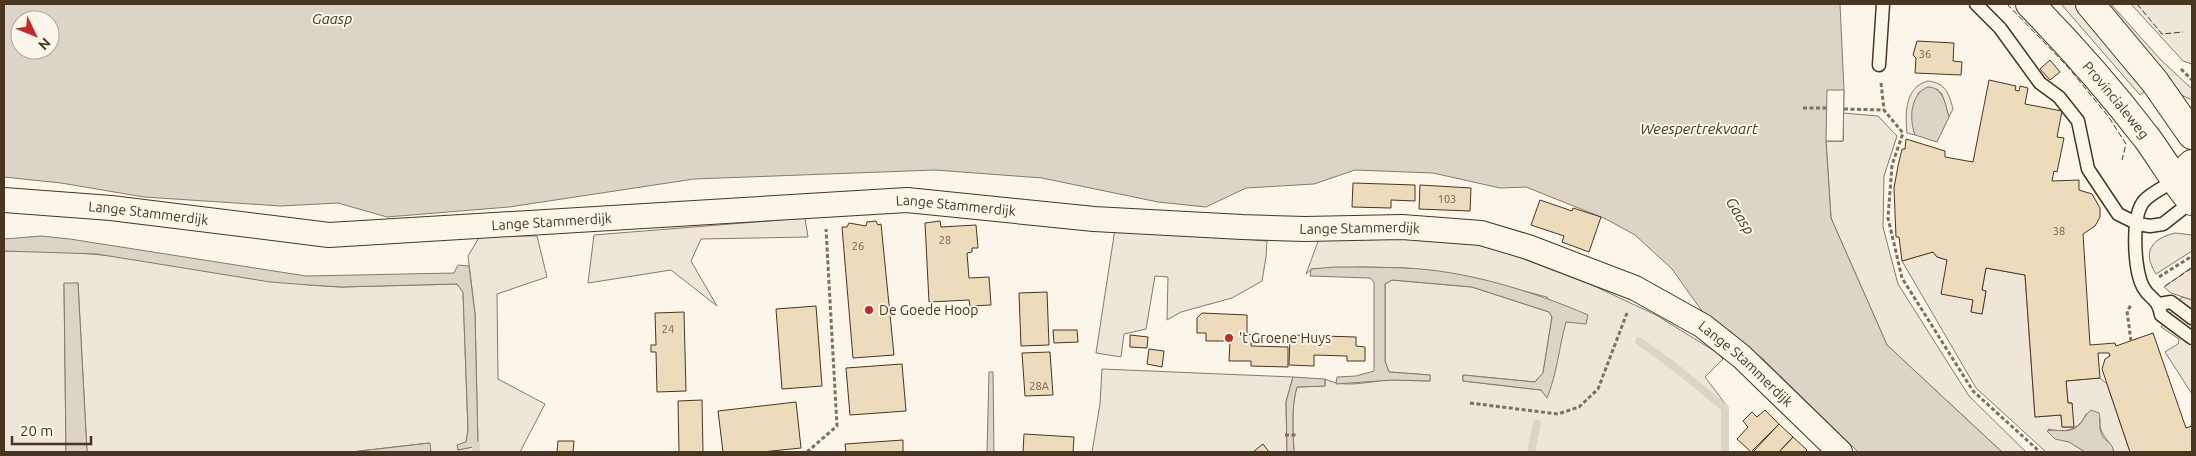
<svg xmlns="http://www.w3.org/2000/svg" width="2196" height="456" font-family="Ubuntu,sans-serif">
	<rect width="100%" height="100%" fill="#fbf6e9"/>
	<path fill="#ede6d9" stroke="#887966" d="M2061 4H2076L2148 89 2140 95Z
		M2100 4H2111L2160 59 2192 89V100L2179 94Z
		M2131 4H2192V64L2183 61Z
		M1928 81C1946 83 1949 94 1953 109L1949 117 1942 94 1937 89 1919 92C1912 106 1911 120 1915 135L1907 133C1905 113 1905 87 1928 81Z
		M1843 113 1878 116 1897 136 1884 176 1883 227 1898 284 1969 396 2026 452H2002L1887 345 1831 218 1826 141H1843Z
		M805 218 808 237 701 239 691 261 717 306 671 270 588 283 594 235Z
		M1115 229 1267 241 1266 257 1262 281 1232 298 1181 312 1167 320 1168 277 1155 276 1146 329 1124 334 1121 357 1096 353Z
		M2175 233 2192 235V251L2156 274C2142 252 2151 239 2175 233Z
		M480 236H537L547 277 497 294 498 379 545 404 520 452H431L429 443 351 452H87L78 283 64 284 66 452H4V251C104 248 210 271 309 285L341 287 457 284 463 292 468 430 466 442 458 445V450L478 446 475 314 468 256Z
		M1467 237 1592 285 1656 315 1716 352 1723 359 1705 377 1727 406 1726 452H1294C1293 431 1291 407 1297 387L1325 386V379C1346 389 1368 381 1391 380 1404 380 1417 381 1430 381V375L1389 372 1385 361V284L1392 280 1472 287 1549 312 1552 317 1543 373 1535 382 1463 375V381L1541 390 1566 321 1547 297 1465 276 1405 268 1362 267 1312 269 1306 274 1319 239Z
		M1933 252 1937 257 1947 260 1973 300 1971 312 1982 314 1986 291 1982 290 1986 268 2025 275 2035 417 2061 415 2062 427H2073L2072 403H2068L2066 381 2100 378 2107 384 2130 452H2114C2110 439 2098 435 2100 419L2086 414C2079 431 2064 433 2048 429 2060 439 2073 442 2085 452H2046L1976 388 1902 261Z
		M2192 267V300L2171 293 2164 287Z
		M1102 369 1293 377 1286 402 1287 452H1092L1100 404Z"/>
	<path fill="#ede7d9" stroke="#887966" d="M2182 297 2192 300V394L2165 352 2178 344 2179 339 2161 327Z"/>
	<path fill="#dcd4c6" stroke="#887966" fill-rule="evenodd" d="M4 4H1840L1844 90 1843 141H1826L1831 218 1887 345 2002 452H1858L1763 359 1704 314 1672 269 1635 235 1606 219 1526 187 1500 188 1433 173 1355 170 1314 184 1246 188 1206 207 1158 202 1042 178 935 170 694 179 509 207 387 217 338 203 281 206 144 197 61 183 4 177ZM20 20H50V50H20Z
		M1928 87C1944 88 1945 104 1949 117L1937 142 1915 135C1909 119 1910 94 1928 87Z
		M41 236 70 239 306 276 454 273 458 265 469 266 475 314 478 446 458 450 457 445 466 442 468 430 463 292 457 284 341 287 309 285 270 282 97 254 4 251V239Z
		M1335 267C1358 267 1381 267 1404 268 1464 270 1533 291 1588 315L1586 324 1566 322C1559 347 1557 374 1547 398L1541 390 1463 381V375L1535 382 1543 373 1552 317 1549 312 1472 287 1392 280 1385 284V361L1389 372 1430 375V381L1392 380 1336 384 1337 377 1356 376 1374 371V282L1370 278 1310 276 1311 269Z
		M64 283H78L87 452H66Z
		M989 372H993L994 452H987Z
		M1293 377 1325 379V386L1297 387C1291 407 1293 431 1294 452H1287L1286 402Z
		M2091 410 2099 413C2101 420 2098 427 2102 435 2107 444 2111 440 2114 452H2085L2069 442 2055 439 2047 431C2056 428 2068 435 2078 426 2084 421 2085 414 2091 410Z
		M430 443 431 452H351Z"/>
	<path fill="#fbf6e9" stroke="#887966" d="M1827 90H1844L1843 141H1826Z"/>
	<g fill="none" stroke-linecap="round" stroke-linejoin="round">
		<path stroke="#dcd4c6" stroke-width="8" d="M1639 341 1675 367 1725 408V452
			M476 445V452
			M1531 452 1537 424"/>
	</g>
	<path fill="#ecdcbc" stroke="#4a3520" d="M1917 41 1954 43 1953 61 1962 62 1961 75 1915 73 1916 58 1913 55Z
		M2050 60 2060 72 2050 80 2040 69Z
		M1989 80 2016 86 2015 90 2019 91 2020 86 2028 88 2025 104 2062 111 2057 137 2064 138 2057 172 2054 171 2052 181 2079 180V190L2092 194 2100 208V217L2095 226 2083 234 2090 345 2115 343 2116 346 2153 333 2186 428 2192 426V452H2130L2102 369 2105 359 2110 356 2109 353H2098L2100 378 2066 381 2068 403H2072L2074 427H2062L2061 415 2035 417 2025 275 1986 268 1982 290 1986 291 1982 314 1971 312 1973 300 1941 294 1947 260 1937 257 1933 252 1902 261 1899 237H1896L1894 188 1898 166 1902 149H1905L1906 139 1945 151V157L1973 162Z
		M1353 183 1415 185V201L1391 200V208L1352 207Z
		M1420 185 1471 188 1470 211 1419 209Z
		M1540 200 1572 211 1573 208 1601 217 1589 252 1562 242 1564 236 1531 225Z
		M876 221 878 225 881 224 894 355 853 358 842 227H847L849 223 866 226 867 222Z
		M940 221 941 227 976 225 978 248H972V252L967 253 969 278 989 277 991 305 970 306 969 300 929 302 925 223Z
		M1047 292 1049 345 1021 346 1019 293Z
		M816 306 822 386 782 389 776 309Z
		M684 312 686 391 657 392 656 352H651V345H656L655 313Z
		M1202 313 1247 315V334L1252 335 1251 346 1288 347V367L1251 366V361H1229L1230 341H1206V333H1197V318Z
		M1053 330H1077L1078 342 1054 343Z
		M1130 335 1148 337 1147 348 1130 347Z
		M1290 335 1356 337V346L1365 347V361H1347V356L1314 355V366L1289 365Z
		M1149 349 1164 351 1162 367 1147 364Z
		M1050 352 1053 395 1025 396 1022 353Z
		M902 364 906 411 850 415 846 368Z
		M702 400 703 452H679L678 401Z
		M796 402 801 448 762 452H723L718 411Z
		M1765 410 1779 424 1751 452 1737 439 1748 427 1743 421 1752 412 1757 417Z
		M1779 424 1793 437 1779 452H1753Z
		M1024 434 1074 437 1073 452H1023Z
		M1793 437 1807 450 1805 452H1779Z
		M903 440V452H846L845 444Z
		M558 441H574L573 452H557Z
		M1263 444 1269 452H1253Z"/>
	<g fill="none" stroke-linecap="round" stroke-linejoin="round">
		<defs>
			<path id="lane" d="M1976 4 2000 28 2040 83 2059 97 2078 121 2088 169 2118 214 2138 224 2150 226 2163 224 2191 202
				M1879 65 1883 4
				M2177 179C2167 186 2152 192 2144 201 2131 216 2134 270 2143 287 2150 300 2158 297 2161 315L2192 338
				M2159 304 2171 302 2192 318"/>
			<g id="street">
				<path id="s1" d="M4 200 111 208 329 235 907 200 1094 219 1242 227 1305 229 1402 227 1481 233 1528 247 1635 288 1703 326 1742 357 1840 452"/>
			</g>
			<path id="secondary" d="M2177 179 2192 164"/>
			<g id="primary">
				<path id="s2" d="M2030 4C2071 46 2110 90 2146 137 2155 148 2185 197 2192 201"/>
				<path d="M2090 4 2155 82 2192 135"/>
			</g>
		</defs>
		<use href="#lane" stroke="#4a3520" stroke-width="15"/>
		<use href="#street" stroke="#4a3520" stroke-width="26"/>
		<use href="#secondary" stroke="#4a3520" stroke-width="30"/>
		<use href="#primary" stroke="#4a3520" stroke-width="30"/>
		<path stroke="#7f6f5c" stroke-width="3" stroke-dasharray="4 2.5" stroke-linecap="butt" d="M2181 69 2192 80
			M1881 83 1884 110 1903 133 1892 165 1888 218 1902 278 1973 391 2040 452
			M1803 108H1826
			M1844 109 1884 110
			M2159 277 2192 256
			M2131 341 2127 311 2132 304
			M1470 403 1558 414 1579 407 1598 389 1627 313
			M1285 435H1297
			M807 452 837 426 826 229"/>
		<use href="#lane" stroke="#fbf6e9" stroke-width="12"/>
		<use href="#street" stroke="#fbf6e9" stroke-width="24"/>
		<use href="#secondary" stroke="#fbf6e9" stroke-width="28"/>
		<use href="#primary" stroke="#fbf6e9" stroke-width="28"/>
		<path stroke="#4a3520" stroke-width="1" stroke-dasharray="6 2.5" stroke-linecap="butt" d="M2007 4 2067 66 2108 116 2126 144 2122 160
			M2137 4 2162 34 2183 32
			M2165 286 2192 268"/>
	</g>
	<g fill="#c62828" stroke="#fbf6e9" stroke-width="2">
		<circle cx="869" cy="310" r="5"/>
		<circle cx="1229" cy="338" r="5"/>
	</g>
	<g text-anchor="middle" stroke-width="4" stroke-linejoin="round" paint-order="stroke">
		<g font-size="11" fill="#725f47">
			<text x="1925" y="58">36</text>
			<text x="1447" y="203">103</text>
			<text x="2059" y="235">38</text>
			<text x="945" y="244">28</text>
			<text x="858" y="250">26</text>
			<text x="668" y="333">24</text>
			<text x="1039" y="390">28A</text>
		</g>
		<g font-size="14" fill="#4a3520" stroke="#fbf6e9">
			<text dy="5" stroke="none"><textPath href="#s2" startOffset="129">Provincialeweg</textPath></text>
			<text dy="5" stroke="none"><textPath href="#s1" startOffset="955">Lange Stammerdijk</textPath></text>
			<text dy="5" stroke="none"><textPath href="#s1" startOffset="145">Lange Stammerdijk</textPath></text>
			<text dy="5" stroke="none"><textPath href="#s1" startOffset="550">Lange Stammerdijk</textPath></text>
			<text dy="5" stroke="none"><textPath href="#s1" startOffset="1360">Lange Stammerdijk</textPath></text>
			<text dy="5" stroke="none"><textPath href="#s1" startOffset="1780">Lange Stammerdijk</textPath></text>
		</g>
		<g font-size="14" fill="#4a3520" stroke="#fbf6e9" text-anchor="start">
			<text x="879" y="315">De Goede Hoop</text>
			<text x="1239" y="343">'t Groene Huys</text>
		</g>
		<g font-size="15" font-style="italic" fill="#4a3520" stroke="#fbf6e9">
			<text x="332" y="24">Gaasp</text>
			<text x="1699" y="134">Weespertrekvaart</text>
			<text transform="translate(1740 216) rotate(59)" y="5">Gaasp</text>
		</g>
	</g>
	<rect width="2196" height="456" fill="none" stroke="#4a3520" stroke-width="10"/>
	<g transform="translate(35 35) rotate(133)"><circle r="24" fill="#fbf6e9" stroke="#b4a999"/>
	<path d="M0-4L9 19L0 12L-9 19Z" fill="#c62828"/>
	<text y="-8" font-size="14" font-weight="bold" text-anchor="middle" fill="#4a3520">N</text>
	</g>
	<path d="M12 436v8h79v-8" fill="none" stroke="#4a3520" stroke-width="2.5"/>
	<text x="20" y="436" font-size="15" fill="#4a3520" stroke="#fbf6e9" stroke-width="4" paint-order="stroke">20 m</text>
</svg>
